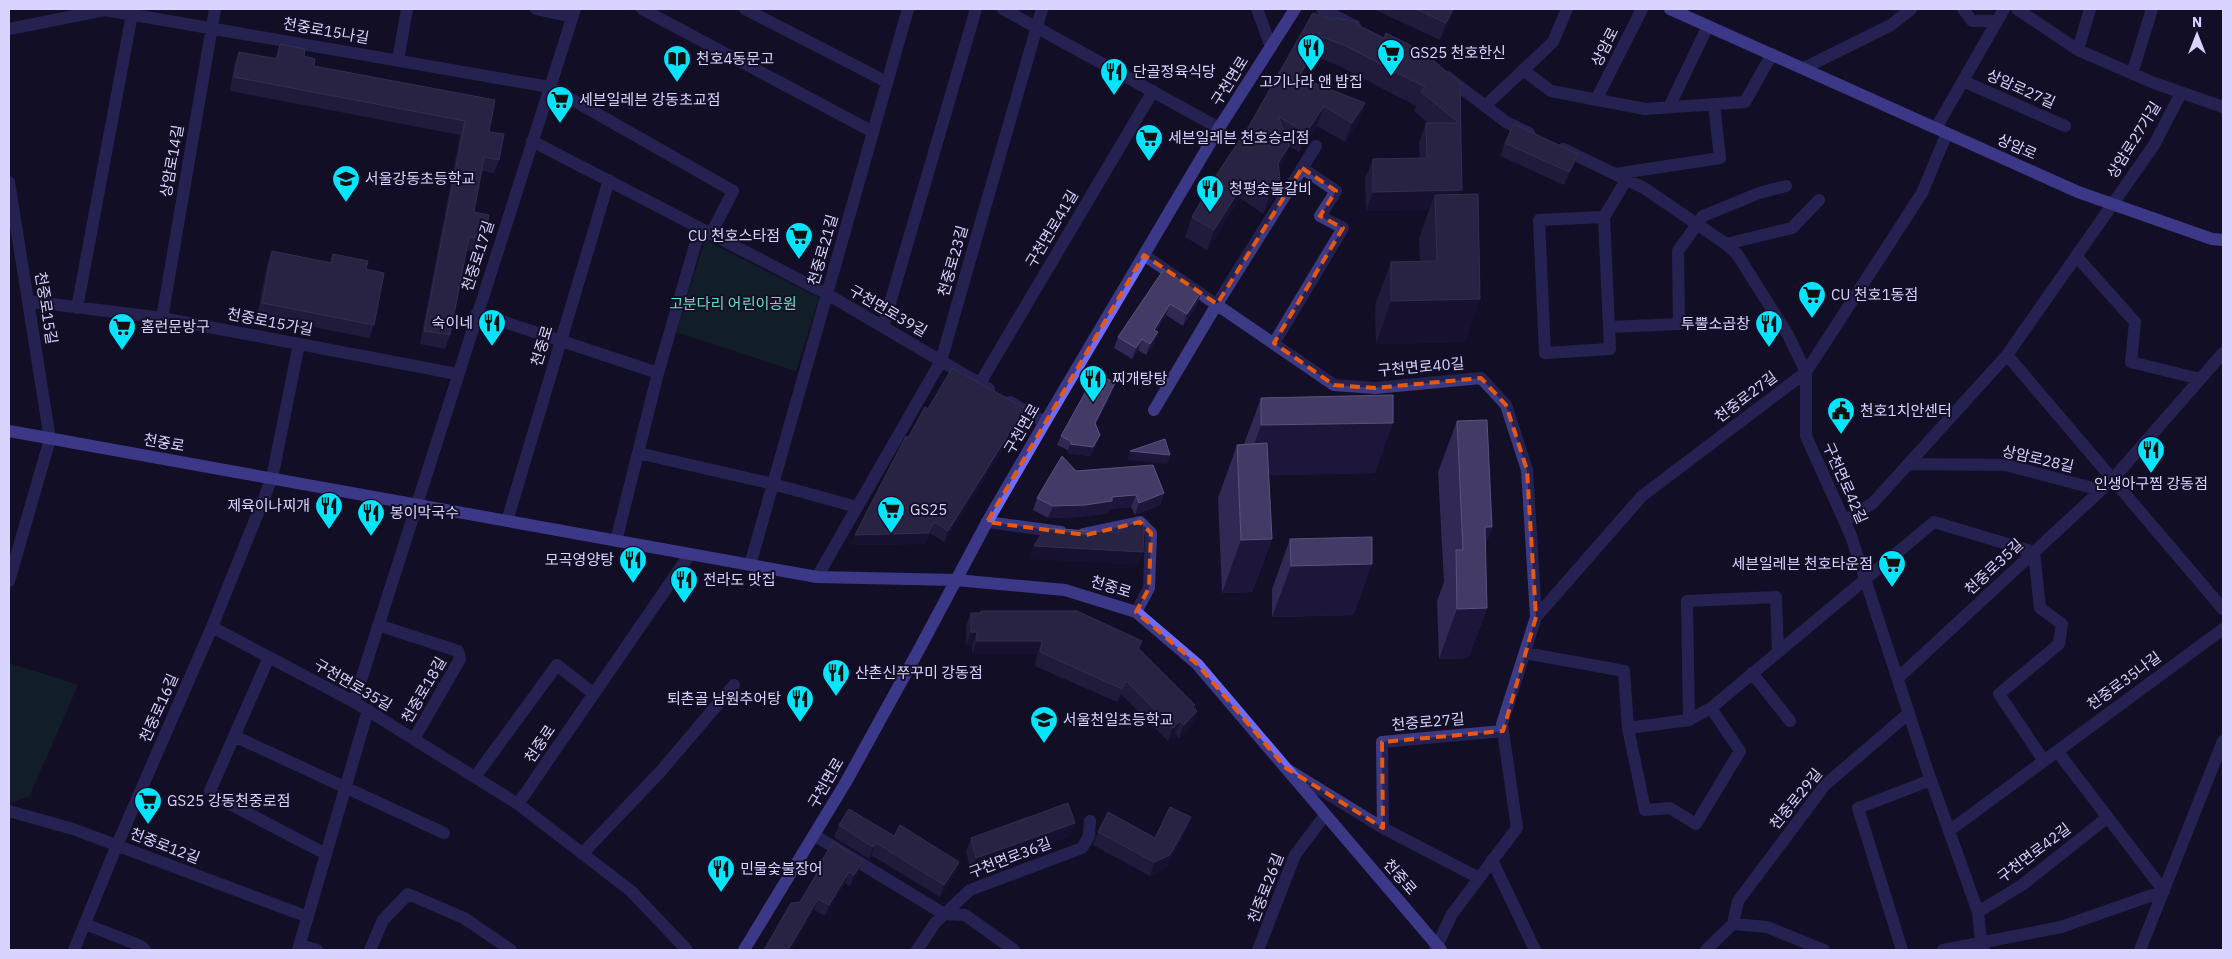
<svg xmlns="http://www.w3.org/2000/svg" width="2232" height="959" font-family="'IBM Plex Sans','Noto Sans KR',sans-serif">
	<rect width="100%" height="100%" fill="#130f26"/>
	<path fill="#12302f" d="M705 240 819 298 796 371 676 332Z
		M9 663 78 685 29 797 9 803Z"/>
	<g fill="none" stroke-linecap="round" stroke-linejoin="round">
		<path stroke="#3d3a85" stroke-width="12" d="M536 9 572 17
			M642 9 873 132
			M745 9 887 82
			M1003 9 1219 128
			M1257 9 1271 47
			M1322 9 1355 26
			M1963 9 1972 21H1997
			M2017 9 2078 50 2154 83 2223 107
			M9 29 105 10 550 87 733 191 711 234
			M2078 50 2090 9
			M398 60 407 9
			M1804 68 1891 25 1911 9
			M1523 70 1551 91 1645 109 1745 102 1772 54
			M2132 74 2152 9
			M1447 77 1506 122 1529 133
			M1963 81 2065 126
			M1596 100 1642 9
			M1485 106 1553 42 1567 9
			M1669 107 1708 26
			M1936 128 2004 9
			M532 141 827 294 989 389
			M1563 149 1644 188 1726 244 1737 254 1788 335 1806 372V436L1851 536 1927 769 1978 912 1981 941 1985 950
			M1615 174 1720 158 1714 104
			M9 182 50 439 9 581
			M1604 217 1539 220 1545 353 1610 349 1604 217 1626 180
			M1726 244 1792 228 1819 200
			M1144 255 1334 385 1375 388 1481 378 1506 405 1527 470 1536 617
			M2076 256 2135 322 2131 362 2200 379
			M28 301 162 318 457 374
			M77 308 132 14
			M477 313 658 373
			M162 318 215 9
			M883 327 976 9
			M1609 327 1679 324 1678 251 1703 216 1759 193 1786 186
			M1274 343 1343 228 1320 216 1336 191 1302 168
			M2007 355 2223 609
			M980 383 1153 91
			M1010 402 1045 422
			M1154 410 1217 304 1316 146
			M638 453 773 484 857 507
			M1908 464 2006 465 2100 490
			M507 521 609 180
			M1845 521 1873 503 2007 355 2154 145 2181 93
			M987 522 1061 532
			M1083 534 1140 522 1151 533 1149 588 1136 612
			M616 541 658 373 700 228
			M750 565 908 9
			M817 577 941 361 1042 9
			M378 625 458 651 460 659 414 739
			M212 627 354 702 518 804 631 891 687 950
			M1525 653 1624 671 1628 728 1645 810 1670 808 1696 824 1740 751 1711 708
			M269 657 210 791 222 800 326 854
			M1752 673 1790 721
			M1898 678 2112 480 2223 353
			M354 702 575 9
			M1689 720 1687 601 1776 597 1778 651
			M1628 728 1689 720 1711 708 1934 522 2034 552 2040 608 2062 624 2059 644 1999 694 2044 761
			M234 736 444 833
			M1290 771 1383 828 1479 878
			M475 777 557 665 594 694
			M518 804 690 554
			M9 811 73 829 308 917
			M1383 828 1382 742 1503 731
			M1949 831 2223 629
			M814 835 944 914 965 915 1014 950
			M582 854 661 771 734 685
			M1492 860 1535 950
			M1978 912 2022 885 2108 817
			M85 924 141 946 145 950
			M1733 924 1738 901 1825 785 1909 713
			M300 945 317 950
			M74 950 117 845 212 627 272 478 299 344
			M298 950 368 710
			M370 950 383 920 408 894 464 918 511 950
			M917 950 935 923 970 890 1082 848 1089 836 1090 821
			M1258 950 1295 855 1325 815
			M1435 950 1452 914 1517 828 1502 724 1536 617 1642 496 1806 372 1922 193 1947 133
			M1706 950 1733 924 1767 927 1824 950
			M1902 950 1858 808 1931 780
			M1943 950 2061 927 2164 891 2057 751
			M2140 950 2223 741"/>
		<path stroke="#6f6bff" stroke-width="12" d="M1670 9 2078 192 2212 239 2223 240
			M9 431 817 577 956 580 1065 590 1136 612 1197 664 1441 950
			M744 950 846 782 922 644 987 522 1045 422 1219 128 1295 9"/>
	</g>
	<path fill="#312854" d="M1373 9H1455L1440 40Z
		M1334 20 1357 24 1384 38 1435 58 1434 61 1460 83 1462 190 1460 194 1480 299 1465 342 1376 344 1375 305 1391 262 1420 261 1419 238 1429 210 1366 211 1365 178 1373 159 1420 158 1419 143 1426 123H1428L1414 111 1416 106 1339 66 1315 56 1303 78 1365 103 1358 122 1345 142 1317 126 1299 152 1289 146 1282 165 1279 170 1273 199 1263 214 1240 198 1207 250 1185 237 1192 217Z
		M280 44 304 56 314 66 495 100 489 132 499 160 494 173 482 171 474 212 484 240 479 253 466 250 450 335 445 349 420 344 460 135 230 91 234 65 239 52 275 58Z
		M1505 143 1578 154 1573 167 1564 185 1500 156Z
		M272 251 330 262 333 254 366 269 374 325 369 338 257 316 267 265Z
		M1166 266 1198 302 1183 326 1166 315 1156 331 1154 343 1146 355 1138 350 1132 359 1114 348 1118 337Z
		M1112 392 1095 425 1096 444 1090 456 1067 453 1068 450 1057 445 1061 436Z
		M1261 398 1375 473 1269 475 1272 539 1252 592 1222 593 1218 498 1237 445 1244 444Z
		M928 409 1022 419 944 542 930 533 924 544 851 545 855 535 908 438Z
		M1457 421 1492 527 1485 546 1487 608 1468 658 1439 659 1437 601 1444 582 1438 472Z
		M1076 471 1164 493 1160 505 1135 515 1131 507 1109 509 1108 513 1080 517 1048 518 1033 510 1037 498Z
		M1290 539 1354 615 1272 617V589Z
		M981 611 1142 641 1139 649 1197 711 1192 725 1179 738 1175 734 1168 741 1121 694 1117 702 1035 666 1037 654H972V645H966V626L971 613H980Z
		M1191 817 1186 830 1166 868 1150 876 1093 845 1098 832 1155 838Z
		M1075 823 1070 836 971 872 966 851 971 838Z
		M839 825 894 836 959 862 955 874 940 897 871 855 869 859 834 837Z
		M821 862 858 872 850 886 845 883 825 916 800 902 817 873Z"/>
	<path fill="#1d163a" d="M1453 9H1455L1440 40 1446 23Z
		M1322 37 1315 56 1292 96 1299 77Z
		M1365 103 1358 122 1345 142 1352 123Z
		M1324 106 1317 126 1299 152 1306 133Z
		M1289 146 1282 165 1271 182 1278 163Z
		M1578 154 1573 167 1564 185 1569 172Z
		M1247 178 1240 198 1207 250 1214 230Z
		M1280 179 1273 199 1263 214 1270 194Z
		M1462 190 1455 210 1435 195 1429 210 1366 211 1373 192Z
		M1202 291 1198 302 1183 326 1187 314Z
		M1480 299 1465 342 1376 344 1391 301Z
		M1170 304 1166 315 1150 341 1154 330Z
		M1158 332 1154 343 1146 355 1150 344Z
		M1142 339 1138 350 1132 359 1136 348Z
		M1115 383 1112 392 1091 432 1095 423Z
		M1025 408 1022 419 944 542 948 531Z
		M1393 423 1375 473 1243 476 1261 425Z
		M1100 435 1096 444 1090 456 1067 453 1070 444Z
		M1130 451 1170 455 1167 464 1127 460Z
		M1164 493 1160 505 1135 515 1139 503Z
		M1136 495 1131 507 1109 509 1108 513 1080 517 1048 518 1053 506 1112 497Z
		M934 522 924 544 851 545 855 535Z
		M1485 527H1492L1474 577Z
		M1272 539 1252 592 1222 593 1241 540Z
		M1034 546 1143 552 1138 565 1029 559Z
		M1372 564 1354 615 1272 617 1291 566Z
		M1487 608 1468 658 1439 659 1457 609Z
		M971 632H977L972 645H966Z
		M977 641H1042L1037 654H972Z
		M1197 711 1192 725 1179 738 1184 725Z
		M1180 721 1175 734 1168 741 1173 728Z
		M1191 817 1186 830 1166 868 1150 876 1154 862Z
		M1075 823 1070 836 971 872 976 858Z
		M876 843 871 855 869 859 873 847Z
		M863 861 858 872 850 886 854 875Z
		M959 862 955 874 940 897 944 885Z
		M849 872 845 883 825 916 829 905Z
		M818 899 814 910 791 950H788Z"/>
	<path fill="#433a66" stroke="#5a527e" d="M1416 9H1453L1446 23Z
		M1313 13 1334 20 1336 18 1358 22 1356 24 1384 38 1386 33 1435 58 1433 60 1460 83 1462 190 1373 192V159L1427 158 1426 123H1459L1421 92 1425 87 1346 46 1322 37 1299 77 1365 103 1352 123 1324 106 1306 133 1278 116 1289 146 1278 163 1280 179 1270 194 1247 178 1214 230 1192 217 1215 177 1249 126Z
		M280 44 305 49 304 56 315 59 314 66 495 100 489 132 504 134 499 160 484 157 474 212 489 215 484 240 469 237 450 335 424 331 465 121 234 77 239 52 277 59Z
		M1514 124 1578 154 1569 172 1505 143Z
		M1478 194 1480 299 1391 301V262L1437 261 1435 195Z
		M272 251 331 263 333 254 368 261 366 269 384 273 374 325 262 303Z
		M1166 266 1202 291 1187 314 1170 304 1154 330 1158 332 1150 344 1142 339 1136 348 1118 337Z
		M952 368 1025 408 948 531 934 522 928 533 855 535 906 436 908 438 925 407 928 409Z
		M1096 373 1115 383 1095 423 1100 435 1093 447 1070 444 1072 442 1061 436Z
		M1393 395V423L1261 425V398Z
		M1487 420 1492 527H1485L1487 608 1457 609 1456 550H1463L1457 421Z
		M1165 439 1170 455 1130 451Z
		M1267 443 1272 539 1241 540 1237 445Z
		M1062 456 1076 471 1153 465 1164 493 1139 503 1136 495 1112 497V501L1085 505 1053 506 1037 498Z
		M1140 518 1144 520 1143 552 1034 546 1045 528 1117 533Z
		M1372 537V564L1291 566 1290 539Z
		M981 611H1077L1142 641 1138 648 1195 705 1193 707 1197 711 1184 725 1180 721 1173 728 1126 681 1122 689 1040 652 1042 641H977V632H971V613H981Z
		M1068 803 1075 823 976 858 971 838Z
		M1170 807 1191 817 1170 855 1154 862 1098 832 1108 812 1155 838Z
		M849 809 894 836 900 825 959 862 944 885 876 843 873 847 839 825Z
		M833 842 863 861 854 875 849 872 829 905 818 899 788 950H764L791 903 800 902 823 863 821 862Z"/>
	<path d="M0 0H2232V959H0ZM1302 168 1336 191 1320 216 1343 228 1274 343 1334 385 1375 388 1481 378 1506 405 1527 470 1536 617 1503 731 1382 742 1383 828 1286 768 1197 664 1136 612 1149 588 1151 533 1140 522 1086 535 987 522 1144 255 1217 304Z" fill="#130f26" fill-opacity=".55" fill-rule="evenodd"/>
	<path fill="none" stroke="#e8590c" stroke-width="4" stroke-dasharray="10 6" stroke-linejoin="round" d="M1302 168 1336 191 1320 216 1343 228 1274 343 1334 385 1375 388 1481 378 1506 405 1527 470 1536 617 1503 731 1382 742 1383 828 1286 768 1197 664 1136 612 1149 588 1151 533 1140 522 1086 535 987 522 1144 255 1217 304Z"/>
	<defs>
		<symbol id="restaurant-pin" viewBox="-11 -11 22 30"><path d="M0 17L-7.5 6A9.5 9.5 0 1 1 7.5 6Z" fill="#00e5ff" stroke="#130f26"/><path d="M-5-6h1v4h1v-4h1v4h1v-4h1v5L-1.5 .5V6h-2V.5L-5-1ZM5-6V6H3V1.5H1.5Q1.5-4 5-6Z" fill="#111"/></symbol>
		<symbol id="supermarket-pin" viewBox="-11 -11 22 30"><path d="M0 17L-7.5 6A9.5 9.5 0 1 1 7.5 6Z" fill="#00e5ff" stroke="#130f26"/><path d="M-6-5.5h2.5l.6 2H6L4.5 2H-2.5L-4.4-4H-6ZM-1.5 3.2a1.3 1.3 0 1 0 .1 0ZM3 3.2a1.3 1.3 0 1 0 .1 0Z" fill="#111"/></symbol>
		<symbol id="library-pin" viewBox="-11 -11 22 30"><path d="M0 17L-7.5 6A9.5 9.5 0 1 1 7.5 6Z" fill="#00e5ff" stroke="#130f26"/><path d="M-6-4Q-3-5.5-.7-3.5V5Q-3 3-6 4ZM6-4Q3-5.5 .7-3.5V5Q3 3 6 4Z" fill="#111"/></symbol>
		<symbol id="school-pin" viewBox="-11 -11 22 30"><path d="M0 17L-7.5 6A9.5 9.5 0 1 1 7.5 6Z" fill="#00e5ff" stroke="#130f26"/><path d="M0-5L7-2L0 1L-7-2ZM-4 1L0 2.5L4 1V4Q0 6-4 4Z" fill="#111"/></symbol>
		<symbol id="civic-pin" viewBox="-11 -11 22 30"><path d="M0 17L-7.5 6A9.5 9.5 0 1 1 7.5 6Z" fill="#00e5ff" stroke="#130f26"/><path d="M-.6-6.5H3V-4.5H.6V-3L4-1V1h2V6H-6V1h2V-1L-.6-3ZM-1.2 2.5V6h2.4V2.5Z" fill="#111"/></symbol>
	</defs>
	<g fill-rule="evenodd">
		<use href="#restaurant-pin" x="1295" y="32" width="32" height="43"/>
		<use href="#supermarket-pin" x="1375" y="37" width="32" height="43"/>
		<use href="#library-pin" x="661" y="43" width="32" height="43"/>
		<use href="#restaurant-pin" x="1098" y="56" width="32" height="43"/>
		<use href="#supermarket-pin" x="544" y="84" width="32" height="43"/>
		<use href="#supermarket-pin" x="1133" y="122" width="32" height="43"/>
		<use href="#school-pin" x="330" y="163" width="32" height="43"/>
		<use href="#restaurant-pin" x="1194" y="173" width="32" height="43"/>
		<use href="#supermarket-pin" x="783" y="220" width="32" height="43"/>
		<use href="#supermarket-pin" x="1796" y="279" width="32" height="43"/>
		<use href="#restaurant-pin" x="476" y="307" width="32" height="43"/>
		<use href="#restaurant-pin" x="1753" y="308" width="32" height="43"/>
		<use href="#supermarket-pin" x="106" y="311" width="32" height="43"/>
		<use href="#restaurant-pin" x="1077" y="363" width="32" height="43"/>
		<use href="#civic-pin" x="1825" y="395" width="32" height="43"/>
		<use href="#restaurant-pin" x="2135" y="434" width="32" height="43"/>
		<use href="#restaurant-pin" x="313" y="490" width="32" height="43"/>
		<use href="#supermarket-pin" x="875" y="494" width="32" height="43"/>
		<use href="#restaurant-pin" x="355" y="497" width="32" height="43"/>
		<use href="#restaurant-pin" x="617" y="544" width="32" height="43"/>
		<use href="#supermarket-pin" x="1876" y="548" width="32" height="43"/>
		<use href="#restaurant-pin" x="668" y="564" width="32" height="43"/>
		<use href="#restaurant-pin" x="820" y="657" width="32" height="43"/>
		<use href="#restaurant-pin" x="784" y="683" width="32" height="43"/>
		<use href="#school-pin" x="1028" y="704" width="32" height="43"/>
		<use href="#supermarket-pin" x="132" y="785" width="32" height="43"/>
		<use href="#restaurant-pin" x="705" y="853" width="32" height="43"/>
	</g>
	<g text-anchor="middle" stroke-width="4" stroke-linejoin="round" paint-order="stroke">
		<g font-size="15" fill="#d9d4ff" stroke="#130f26">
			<text transform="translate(326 31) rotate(10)" y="5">천중로15나길</text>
			<text transform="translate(1605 47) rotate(-63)" y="5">상암로</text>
			<text transform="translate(1230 81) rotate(-58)" y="5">구천면로</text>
			<text transform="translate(2021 89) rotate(24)" y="5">상암로27길</text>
			<text transform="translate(2134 140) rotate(-58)" y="5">상암로27가길</text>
			<text transform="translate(2017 147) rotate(24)" y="5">상암로</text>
			<text transform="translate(172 161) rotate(-80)" y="5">상암로14길</text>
			<text transform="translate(1052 229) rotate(-59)" y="5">구천면로41길</text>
			<text transform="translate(823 250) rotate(-74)" y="5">천중로21길</text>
			<text transform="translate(478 256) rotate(-72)" y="5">천중로17길</text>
			<text transform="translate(953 261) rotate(-74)" y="5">천중로23길</text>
			<text transform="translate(46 308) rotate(81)" y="5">천중로15길</text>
			<text transform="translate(888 311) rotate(30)" y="5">구천면로39길</text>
			<text transform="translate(270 322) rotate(11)" y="5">천중로15가길</text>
			<text transform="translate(542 346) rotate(-73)" y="5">천중로</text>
			<text transform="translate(1421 367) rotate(-5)" y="5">구천면로40길</text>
			<text transform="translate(1746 397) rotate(-37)" y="5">천중로27길</text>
			<text transform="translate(1022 429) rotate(-60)" y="5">구천면로</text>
			<text transform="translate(164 443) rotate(10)" y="5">천중로</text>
			<text transform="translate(2038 459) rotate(13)" y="5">상암로28길</text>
			<text transform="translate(1845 483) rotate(66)" y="5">구천면로42길</text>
			<text transform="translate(1994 567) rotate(-43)" y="5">천중로35길</text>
			<text transform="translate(1111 587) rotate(17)" y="5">천중로</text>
			<text transform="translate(2124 681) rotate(-36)" y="5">천중로35나길</text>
			<text transform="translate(353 685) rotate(30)" y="5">구천면로35길</text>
			<text transform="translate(424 690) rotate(-60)" y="5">천중로18길</text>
			<text transform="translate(159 708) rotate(-66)" y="5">천중로16길</text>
			<text transform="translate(1428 722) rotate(-5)" y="5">천중로27길</text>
			<text transform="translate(540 744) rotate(-56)" y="5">천중로</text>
			<text transform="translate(826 783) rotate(-60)" y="5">구천면로</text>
			<text transform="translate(1796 799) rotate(-51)" y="5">천중로29길</text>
			<text transform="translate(165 846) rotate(21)" y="5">천중로12길</text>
			<text transform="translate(2034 853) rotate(-37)" y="5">구천면로42길</text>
			<text transform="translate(1010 858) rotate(-21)" y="5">구천면로36길</text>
			<text transform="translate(1400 877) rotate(49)" y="5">천중로</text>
			<text transform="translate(1266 888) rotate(-69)" y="5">천중로26길</text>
		</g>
		<g font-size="15" fill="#d9d4ff" stroke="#130f26" text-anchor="start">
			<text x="1410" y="58">GS25 천호한신</text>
			<text x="696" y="64">천호4동문고</text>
			<text x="1133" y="77">단골정육식당</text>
			<text x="1311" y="87" text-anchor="middle">고기나라 앤 밥집</text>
			<text x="579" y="105">세븐일레븐 강동초교점</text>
			<text x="1168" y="143">세븐일레븐 천호승리점</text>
			<text x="365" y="184">서울강동초등학교</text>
			<text x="1229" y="194">청평숯불갈비</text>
			<text x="780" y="241" text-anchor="end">CU 천호스타점</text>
			<text x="1831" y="300">CU 천호1동점</text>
			<text x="473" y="328" text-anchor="end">숙이네</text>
			<text x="1750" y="329" text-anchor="end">투뿔소곱창</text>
			<text x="141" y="332">홈런문방구</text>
			<text x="1112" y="384">찌개탕탕</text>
			<text x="1860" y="416">천호1치안센터</text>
			<text x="2151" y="489" text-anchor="middle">인생아구찜 강동점</text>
			<text x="310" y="511" text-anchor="end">제육이나찌개</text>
			<text x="910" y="515">GS25</text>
			<text x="390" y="518">봉이막국수</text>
			<text x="614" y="565" text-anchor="end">모곡영양탕</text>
			<text x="1873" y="569" text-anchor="end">세븐일레븐 천호타운점</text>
			<text x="703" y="585">전라도 맛집</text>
			<text x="855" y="678">산촌신쭈꾸미 강동점</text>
			<text x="781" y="704" text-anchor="end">퇴촌골 남원추어탕</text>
			<text x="1063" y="725">서울천일초등학교</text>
			<text x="167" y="806">GS25 강동천중로점</text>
			<text x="740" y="874">민물숯불장어</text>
		</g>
		<g font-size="15" fill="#5fe0c0" stroke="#130f26">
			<text x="733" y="309">고분다리 어린이공원</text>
		</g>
	</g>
	<rect width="2232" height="959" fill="none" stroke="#d9d4ff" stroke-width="20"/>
	<g transform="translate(2197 35)" stroke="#130f26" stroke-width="4" paint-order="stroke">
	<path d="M0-4L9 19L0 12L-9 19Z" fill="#d9d4ff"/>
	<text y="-8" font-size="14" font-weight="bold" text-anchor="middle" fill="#d9d4ff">N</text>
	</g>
</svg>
